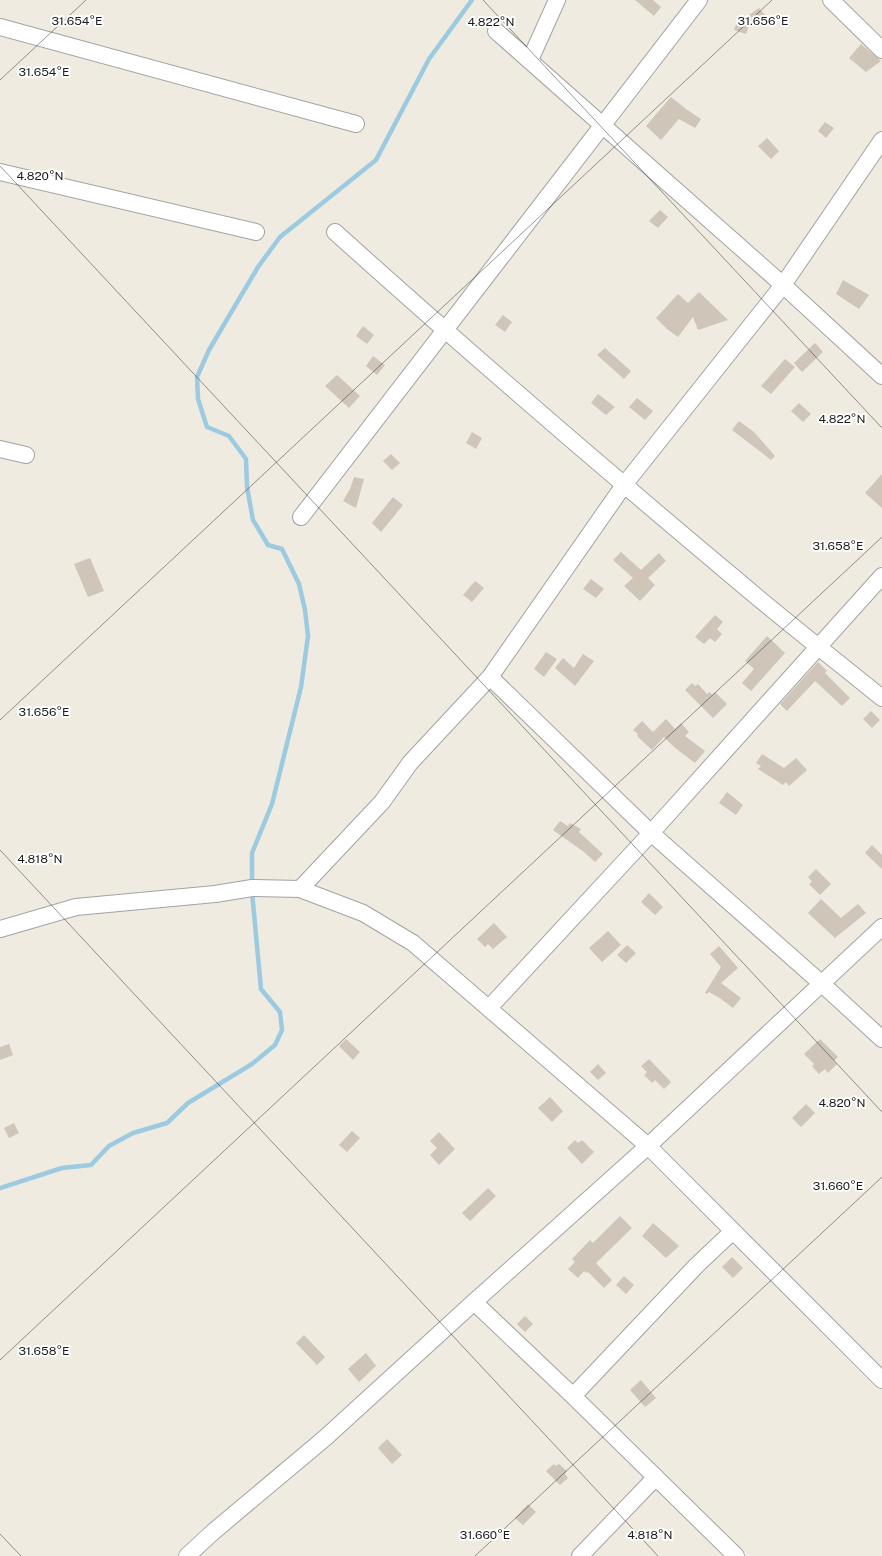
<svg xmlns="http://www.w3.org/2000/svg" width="882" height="1556" font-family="'Public Sans',sans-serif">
	<rect width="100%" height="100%" fill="#efebe0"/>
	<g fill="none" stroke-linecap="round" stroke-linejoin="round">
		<path stroke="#9ccbe1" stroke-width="4.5" d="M252 884V853L272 804 301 687 308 636 305 610 299 584 282 549 268 545 253 520 247 487 246 459 229 436 207 427 198 399 197 377 209 350 258 267 280 237 376 160 429 59 472 0
			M0 1188 62 1168 91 1165 109 1146 133 1133 167 1123 188 1103 252 1064 275 1045 282 1030 280 1012 261 989 252 892"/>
	</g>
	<path fill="#cfc5b9" d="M635 0H653L661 7 654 16Z
		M759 8 766 16 757 23 749 15Z
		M738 19 750 23 746 34 734 30Z
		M861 44 881 61 866 72 849 58Z
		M671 97 686 109 701 119 695 128 679 119 661 140 646 126Z
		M825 122 834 128 826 138 818 131Z
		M767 138 779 151 771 159 758 146Z
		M660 210 668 217 658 228 649 221Z
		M843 280 869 295 859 309 836 294Z
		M699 292 728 320 698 330 693 317 678 337 667 329 656 318 678 294 688 303Z
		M503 315 512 322 505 332 495 325Z
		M363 326 374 335 367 344 356 336Z
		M815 343 823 352 802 372 794 363Z
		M605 348 631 371 624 379 597 355Z
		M373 356 385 365 377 375 366 366Z
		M785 359 795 367 771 394 761 386Z
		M337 375 360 396 349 408 325 386Z
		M598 394 615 407 606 415 591 403Z
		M637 398 653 411 645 420 629 407Z
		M799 403 811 414 803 422 791 411Z
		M739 421 754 432 775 456 771 460 732 430Z
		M472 432 482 438 476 449 466 443Z
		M391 454 400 463 392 470 383 461Z
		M882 474V508L865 493Z
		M354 477 364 479 356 508 343 501 350 489Z
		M393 497 403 505 381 532 372 523Z
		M621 552 641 570 659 553 666 561 648 578 655 585 640 601 624 586 633 578 613 560Z
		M90 558 104 591 88 597 74 564Z
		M591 579 604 589 596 598 583 589Z
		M475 581 484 588 472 602 463 595Z
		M715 615 723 622 717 629 722 634 715 642 710 638 704 644 695 637Z
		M767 636 785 653 751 691 742 683 754 669 745 661Z
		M546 652 557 659 544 677 534 669Z
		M583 654 594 661 575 686 555 668 563 658 574 668Z
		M818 662 827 671 825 673 850 698 842 706 815 681 787 711 780 704Z
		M692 683 695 686 698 684 707 694 710 692 712 695 715 692 727 704 713 718 685 690Z
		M871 711 880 720 872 728 863 719Z
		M666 719 675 729 681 723 689 732 685 736 705 751 695 763 674 747 664 737 652 750 637 736 638 734 633 730 642 721 653 732Z
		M762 754 784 768 796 758 807 770 789 786 786 782 783 785 758 769 761 766 756 763Z
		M727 792 743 805 736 815 719 803Z
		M560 821 568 826 570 823 581 829 579 832 603 854 595 862 584 852 553 830Z
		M872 845 882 855V869L865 853Z
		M816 869 831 884 820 895 809 884 812 882 808 877Z
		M649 893 663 907 655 915 641 902Z
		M821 899 841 918 858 904 866 913 835 938 808 913Z
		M494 923 507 937 493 949 488 944 485 947 477 939Z
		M608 931 621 945 602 962 589 948Z
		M627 945 636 953 626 963 617 955Z
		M719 946 738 968 721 983 741 998 733 1008 721 999 709 992 707 994 705 993 721 967 710 954Z
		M346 1039 360 1052 353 1060 339 1046Z
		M820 1039 838 1057 834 1061 837 1064 828 1073 825 1069 819 1074 812 1066 814 1064 804 1054Z
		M9 1044 13 1055 0 1060V1047Z
		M649 1059 671 1082 664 1089 655 1080 652 1083 644 1075 647 1072 641 1066Z
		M598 1064 606 1073 598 1080 590 1072Z
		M550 1097 563 1111 552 1122 538 1108Z
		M806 1104 815 1113 801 1127 792 1118Z
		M14 1123 19 1133 9 1138 4 1128Z
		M352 1131 360 1138 347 1152 339 1145Z
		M439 1132 455 1149 439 1165 430 1155 437 1148 430 1141Z
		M575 1140 578 1143 582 1140 594 1152 582 1164 567 1148Z
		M488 1188 496 1196 470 1221 462 1213Z
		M620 1216 632 1228 596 1263 612 1280 604 1288 588 1272 587 1273 584 1271 578 1278 568 1269 575 1262 572 1259 590 1240 593 1243Z
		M653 1223 679 1246 666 1258 642 1236Z
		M732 1257 743 1268 733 1278 722 1267Z
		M624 1276 634 1285 626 1294 616 1285Z
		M525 1316 533 1324 525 1332 517 1324Z
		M304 1335 325 1357 317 1365 296 1343Z
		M366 1353 376 1366 359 1382 348 1369Z
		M641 1380 656 1398 645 1407 630 1390Z
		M387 1439 402 1455 392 1464 378 1448Z
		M554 1464 556 1466 559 1464 567 1471 565 1474 568 1478 560 1485 546 1471Z
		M528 1504 536 1512 523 1525 515 1518Z"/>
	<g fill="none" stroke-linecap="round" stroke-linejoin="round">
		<defs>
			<path id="minor" d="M831 0 882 50
				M0 27 356 124
				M496 31 783 285 882 376
				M530 60 557 0
				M0 172 256 232
				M335 232C467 351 602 467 738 581 785 621 834 659 882 698
				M0 449 26 455
				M301 517 699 0
				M490 677 651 833 821 983 882 1039
				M300 889 382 802 410 763 490 677 624 485 783 285 882 140
				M0 929 76 907 215 894 252 888 300 889 363 913 413 943 648 1146 882 1380
				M489 1008 651 833 882 576
				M474 1302 573 1396 736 1556
				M573 1396 697 1265 733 1231
				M187 1556 213 1532 325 1438 474 1302 648 1146 882 927
				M580 1556 656 1477"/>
		</defs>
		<use href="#minor" stroke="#a3a3a3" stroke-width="18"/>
		<use href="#minor" stroke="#fff" stroke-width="16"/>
	</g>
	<path fill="none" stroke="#1c1c1c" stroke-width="1" stroke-opacity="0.45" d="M483 0 882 428M0 80 86 0M0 166 882 1112M0 720 772 0M0 850 658 1556M0 1360 882 537M0 1534 21 1556M475 1556 882 1177"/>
	<g font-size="12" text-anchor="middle" fill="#1c1c1c" stroke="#fff" stroke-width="4" stroke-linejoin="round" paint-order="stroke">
		<text x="77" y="25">31.654°E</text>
		<text x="763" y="25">31.656°E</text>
		<text x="491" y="26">4.822°N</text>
		<text x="44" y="76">31.654°E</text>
		<text x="40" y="180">4.820°N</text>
		<text x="842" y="423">4.822°N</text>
		<text x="838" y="550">31.658°E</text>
		<text x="44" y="716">31.656°E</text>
		<text x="40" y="863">4.818°N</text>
		<text x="842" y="1107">4.820°N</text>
		<text x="838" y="1190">31.660°E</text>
		<text x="44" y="1355">31.658°E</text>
		<text x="650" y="1539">4.818°N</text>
		<text x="485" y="1539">31.660°E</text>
	</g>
</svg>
